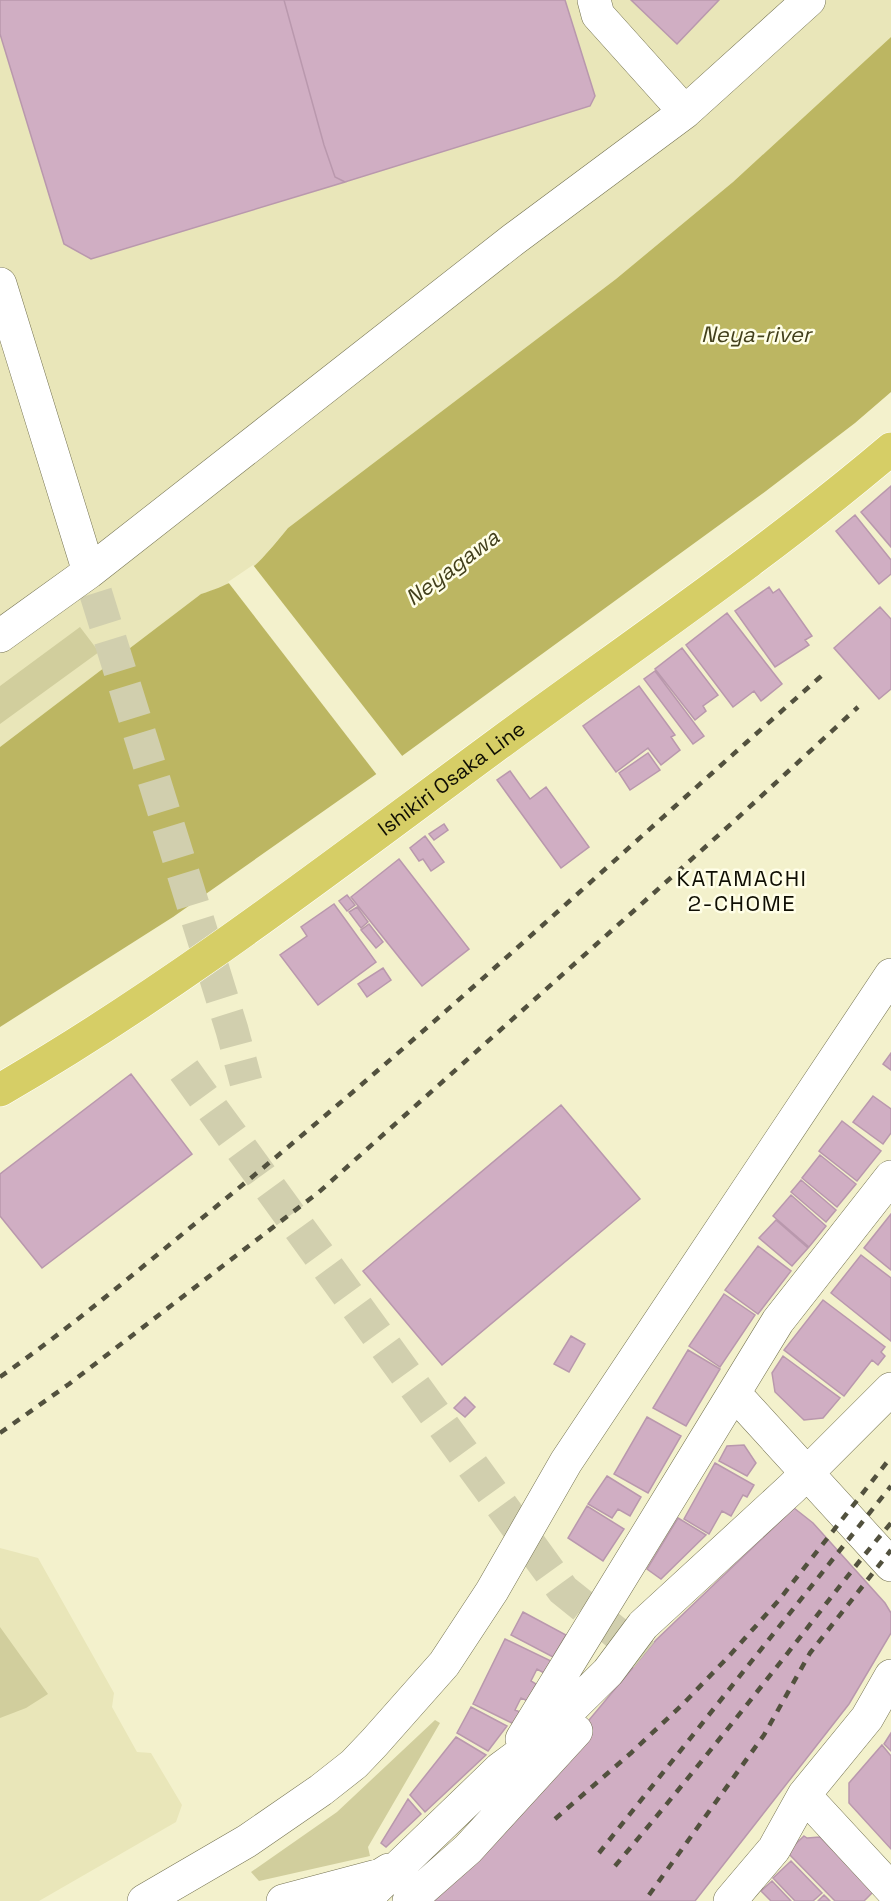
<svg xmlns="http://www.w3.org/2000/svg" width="891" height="1901" font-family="'Space Grotesk',sans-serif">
	<rect width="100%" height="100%" fill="#f3f1cc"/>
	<path fill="#e9e6b9" d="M0 0H891V37L733 182 616 279 288 528 254 568 226 586 201 594 0 747Z
		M0 1548 38 1558 114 1693 112 1707 137 1752 151 1753 182 1805 176 1822 39 1901H0Z"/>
	<path fill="#d1ce9d" d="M80 627 99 652 0 724V686Z
		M0 1627 48 1694 26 1708 0 1718Z
		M435 1720 440 1723 368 1847 370 1856 259 1881 251 1872 337 1812Z"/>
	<path fill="#bcb662" d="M891 37V392L855 423 766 491 402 756 173 917 0 1027V747L201 594C247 580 258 564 288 528L616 279 733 182Z"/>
	<path fill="#f3f1cc" d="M253 565 403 757 377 775 228 582Z"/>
	<path fill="#d0aec3" stroke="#b998ad" stroke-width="1.5" d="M0 0H284L324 145 335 177 345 182 91 259 64 244 0 34Z
		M284 0H565L595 96 590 106 345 182 335 177 324 145Z
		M631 0H719L677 44Z
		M891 486V547L861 512Z
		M855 515 891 560V574L879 584 836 531Z
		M769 587 773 593 779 589 812 636 805 640 809 645 775 667 735 611Z
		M880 607 891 619V689L879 699 834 648Z
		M727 613 782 684 761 701 754 691 733 707 686 645Z
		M682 648 718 695 703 706 706 711 695 720 655 669Z
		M655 671 704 736 693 744 644 679Z
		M639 686 675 735 671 737 680 750 661 765 648 748 616 772 583 726Z
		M648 753 660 770 630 790 619 773Z
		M510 771 530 799 546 787 589 847 561 868 497 780Z
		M444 824 448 830 434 840 429 834Z
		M425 836 444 862 431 871 423 859 419 861 410 848Z
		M399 859 469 949 422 986 351 897Z
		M347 895 355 905 347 911 339 901Z
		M334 904 376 962 318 1005 280 955 307 936 301 927Z
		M357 907 368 922 361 928 349 912Z
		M369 924 383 942 376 948 361 930Z
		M383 968 391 980 367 997 358 984Z
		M891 1053V1070L883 1064Z
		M131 1074 192 1154 42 1268 0 1216V1174Z
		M873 1096 891 1109V1133L883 1144 853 1122Z
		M561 1105 640 1199 442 1365 363 1271Z
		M842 1121 881 1151 857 1181 819 1151Z
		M820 1155 856 1184 837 1207 802 1178Z
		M801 1180 836 1210 826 1222 791 1192Z
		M791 1195 826 1226 809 1247 773 1216Z
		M891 1214V1270L864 1248Z
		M776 1220 808 1248 792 1266 759 1238Z
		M758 1246 791 1271 758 1314 725 1290Z
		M861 1255 891 1278V1341L831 1293Z
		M724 1294 755 1315 720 1367 689 1346Z
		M823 1300 885 1347 881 1352 885 1356 878 1365 872 1360 844 1396 784 1350Z
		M571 1336 585 1344 569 1372 554 1364Z
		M688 1350 720 1369 686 1426 653 1408Z
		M783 1356 840 1398 823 1418 804 1420 775 1392 772 1373Z
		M465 1397 475 1407 465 1417 454 1408Z
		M647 1417 681 1436 648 1493 614 1474Z
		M744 1445 756 1463 747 1476 719 1461 727 1446Z
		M715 1463 754 1485 747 1497 743 1495 731 1516 722 1511 709 1534 684 1519Z
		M607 1476 641 1497 630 1516 618 1509 612 1518 588 1504Z
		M587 1506 624 1529 603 1561 568 1538Z
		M794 1508 813 1523 885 1603 891 1613V1633L849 1704 695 1901H425L523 1799 656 1640Z
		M678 1518 706 1535 661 1579 647 1569Z
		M523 1612 566 1635 553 1657 511 1635Z
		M505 1639 551 1661 544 1673 537 1669 531 1681 536 1684 528 1701 521 1698 515 1710 520 1712 514 1724 473 1704Z
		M471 1707 507 1726 488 1751 457 1733Z
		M891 1733V1751L884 1744Z
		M456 1737 486 1755 425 1812 410 1795Z
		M882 1745 891 1756V1849L849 1803V1783Z
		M408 1799 421 1814 386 1847 381 1843Z
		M804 1836 807 1838 820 1837 873 1892 864 1901H835L787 1852Z
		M791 1861 822 1893 813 1901H795L773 1878Z
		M772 1881 791 1901H771L761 1891Z
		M824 1895 830 1901H818Z"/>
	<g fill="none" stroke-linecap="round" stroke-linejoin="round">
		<path stroke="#d1cfae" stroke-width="33" stroke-dasharray="33 16" stroke-linecap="butt" d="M81 546 232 1030 246 1082
			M184 1070 563 1590 644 1655"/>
		<defs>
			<path id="minor" d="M594 0 598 15 685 112
				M0 284 89 572
				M0 636 89 572 514 239 685 112 809 0
				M734 1393 891 1565
				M522 1739 778 1321 891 1177
				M804 1795 891 1889
				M144 1901 247 1841 321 1790 354 1764 374 1743 444 1664 492 1591 566 1462 891 975
				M283 1901 381 1875 389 1870
				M363 1901 500 1769 539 1740 608 1672 643 1625 792 1488 891 1389
				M409 1901 468 1849 576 1731
				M730 1901 774 1849 804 1795 867 1718 891 1676"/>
			<g id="major">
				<path id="s1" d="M0 1090C176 988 335 864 498 744 630 647 766 555 891 449"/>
			</g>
		</defs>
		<use href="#minor" stroke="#757352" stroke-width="34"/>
		<use href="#major" stroke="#fff" stroke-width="34"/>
		<use href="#minor" stroke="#fff" stroke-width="33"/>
		<use href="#major" stroke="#d6ce66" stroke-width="33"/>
		<path stroke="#52513e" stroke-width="4.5" stroke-dasharray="8 8" stroke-linecap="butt" d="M0 1377C70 1328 136 1272 202 1218 417 1044 619 854 827 671
			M0 1433 69 1384 319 1192 731 824 858 707
			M555 1819 631 1753 684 1703 730 1655 779 1600 891 1457
			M599 1853 891 1486
			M615 1866C676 1794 735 1720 794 1645 826 1604 857 1563 891 1523
			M649 1895 764 1735 810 1653 891 1550"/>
	</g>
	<g text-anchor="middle" stroke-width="5" stroke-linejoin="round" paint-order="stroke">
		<g font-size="21" fill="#0f0e03" stroke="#fffee7">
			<text dy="7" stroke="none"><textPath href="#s1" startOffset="549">Ishikiri Osaka Line</textPath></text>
		</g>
		<g font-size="22" font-style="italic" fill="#43401c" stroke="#fffee7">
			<text x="756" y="342">Neya-river</text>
			<text transform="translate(452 567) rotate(-37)" y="8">Neyagawa</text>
		</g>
		<g font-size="22" letter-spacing="1.5" fill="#0f0e03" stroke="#fffee7">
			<text x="742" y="886">KATAMACHI<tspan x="742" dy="25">2-CHOME</tspan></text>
		</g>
	</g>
</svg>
